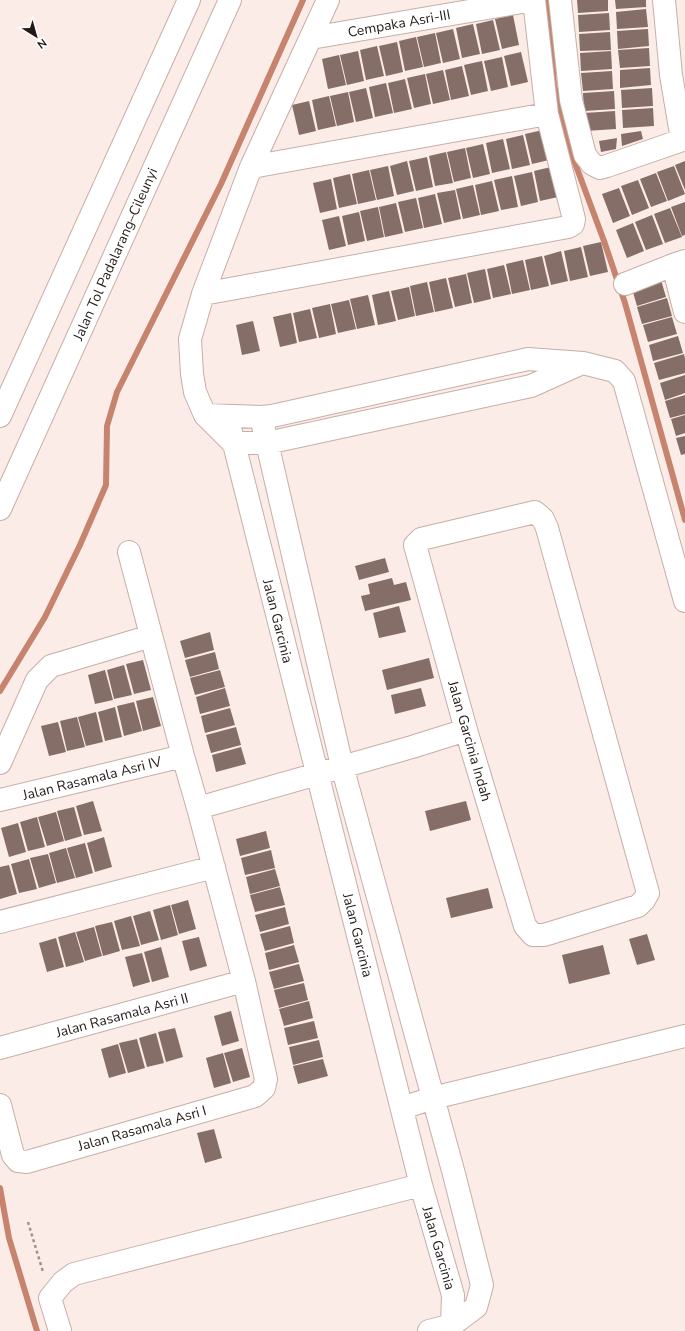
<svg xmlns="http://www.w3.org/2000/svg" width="685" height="1331" font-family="'Nunito Sans',sans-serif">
	<rect width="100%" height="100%" fill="#fcece7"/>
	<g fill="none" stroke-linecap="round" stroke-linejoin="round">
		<path stroke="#c6836e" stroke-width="6" d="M548 0 554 85 569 147 604 241 625 303 685 520
			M0 691 45 617 80 545 106 485 107 426 117 392 221 184 303 0
			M0 1188 9 1238 37 1331"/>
	</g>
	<path fill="#856e67" d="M577 0H608V11L578 13Z
		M615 0H646V7L616 9Z
		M646 9 648 27 617 29 616 12Z
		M609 13 610 30 579 32 578 15Z
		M513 15 519 45 502 49 495 19Z
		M493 20 500 50 482 54 476 24Z
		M473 24 480 54 462 58 456 28Z
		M453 29 460 59 443 63 436 33Z
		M648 29 649 46 618 49 617 31Z
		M610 32 611 50 580 51 579 34Z
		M435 33 441 63 424 67 417 37Z
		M416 37 423 67 405 71 399 41Z
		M397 42 403 72 386 76 379 46Z
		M377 46 384 76 366 80 360 50Z
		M649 48 650 66 620 68 618 50Z
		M358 51 364 81 347 85 340 55Z
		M611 51 612 69 581 71 580 53Z
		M521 52 528 82 511 86 504 56Z
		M339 55 346 85 328 89 322 59Z
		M502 57 508 87 491 91 484 61Z
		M482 61 488 91 471 95 464 65Z
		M462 66 469 96 451 100 445 70Z
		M650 68 651 85 620 88V70Z
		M443 70 450 100 433 104 426 74Z
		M612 71 613 89 583 91 581 73Z
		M425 74 431 104 414 108 407 78Z
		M405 79 412 109 394 113 388 83Z
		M386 83 393 113 375 117 369 87Z
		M366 88 373 118 356 122 349 92Z
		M652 88 653 106 622 108 621 90Z
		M614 91 615 109 584 111 583 93Z
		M348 92 354 122 337 126 330 96Z
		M329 96 336 126 318 130 312 100Z
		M309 101 316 131 299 135 292 105Z
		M653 108 654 126 623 128 622 110Z
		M615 111 616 129 585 131 584 113Z
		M543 130 549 160 532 164 525 134Z
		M641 131 643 139 622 146 621 134Z
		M523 135 530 165 512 169 506 139Z
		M617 138 616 149 601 152 599 141Z
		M503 139 510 169 492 173 486 143Z
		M483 144 490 174 473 178 466 148Z
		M465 148 471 178 454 182 447 152Z
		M446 152 453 183 435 186 429 156Z
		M427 157 433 187 416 191 409 161Z
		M407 161 414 191 397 195 390 166Z
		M685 161V190L675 165Z
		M388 166 394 196 377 200 370 170Z
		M674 166 685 194 668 201 657 172Z
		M551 167 558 197 540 201 534 171Z
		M369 170 376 200 358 204 352 174Z
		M532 172 538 202 521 206 514 176Z
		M656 173 667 201 651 207 640 179Z
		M350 174 357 204 339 208 333 178Z
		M512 176 518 207 501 210 494 180Z
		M331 179 337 209 320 213 313 183Z
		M638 180 649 208 632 215 621 186Z
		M492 181 499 211 481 215 475 185Z
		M473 185 480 215 463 219 456 189Z
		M619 188 630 216 613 223 602 194Z
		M455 190 461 219 444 223 437 193Z
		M435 194 442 224 424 228 418 198Z
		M416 198 423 228 405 232 398 202Z
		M685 202V235L682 236 671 207Z
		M396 203 403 233 385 237 379 207Z
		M378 207 384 237 367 241 360 211Z
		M670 208 682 237 665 243 654 214Z
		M359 212 365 241 348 245 342 216Z
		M652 215 663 244 646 250 635 222Z
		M339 216 346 246 329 250 322 220Z
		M633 223 644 251 627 258 616 230Z
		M601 242 608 272 590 276 583 246Z
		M581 247 588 277 570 281 564 251Z
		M561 251 568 281 551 285 544 256Z
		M542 256 549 286 531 290 525 260Z
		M523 260 530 290 512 294 506 264Z
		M504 265 511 294 493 298 487 269Z
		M485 269 491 299 474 303 467 273Z
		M466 274 472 303 455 307 448 278Z
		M446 278 453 308 435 312 429 282Z
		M661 280 666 297 637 306 632 289Z
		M427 282 434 312 416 316 410 286Z
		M409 287 415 316 398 320 391 291Z
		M389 291 396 321 378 325 372 295Z
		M368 295 375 325 357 329 350 299Z
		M667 298 672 316 642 324 637 307Z
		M349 300 356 329 338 333 331 304Z
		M330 304 336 334 319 338 312 308Z
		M310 309 317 338 299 342 293 313Z
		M291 313 297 343 280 347 273 317Z
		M672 317 677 334 648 342 643 325Z
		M253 321 260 351 242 355 236 325Z
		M678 336 683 353 653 361 649 345Z
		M684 354 685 359V373L659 380 654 363Z
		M685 375V393L665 400 660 383Z
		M685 395V414L670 418 665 401Z
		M685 415V433L676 436 671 419Z
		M685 436V454L681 455 676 438Z
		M385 558 389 572 359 580 355 566Z
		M392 578 394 585 406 582 411 600 365 611 361 596 370 594 368 584Z
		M399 606 406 632 379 638 373 613Z
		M210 632 214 650 185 658 180 641Z
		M215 652 219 669 190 677 185 660Z
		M429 658 434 678 387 690 382 670Z
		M143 660 151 690 134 694 126 664Z
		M124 665 132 695 114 699 107 670Z
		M105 670 113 700 95 704 88 675Z
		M220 670 225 687 195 695 190 678Z
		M225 688 230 706 200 714 196 697Z
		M421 688 426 706 395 714 391 695Z
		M153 697 161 726 143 731 136 701Z
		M134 702 142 731 124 736 117 706Z
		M115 707 122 737 105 741 98 712Z
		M230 708 235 725 205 733 201 716Z
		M96 712 103 742 86 746 78 717Z
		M77 717 85 747 67 751 60 721Z
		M58 722 66 752 49 756 41 726Z
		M236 727 241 745 211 753 206 735Z
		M241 747 246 764 216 772 212 755Z
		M93 801 102 831 84 835 76 806Z
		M466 801 471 820 430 831 425 811Z
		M74 807 82 836 65 841 57 811Z
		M56 812 64 841 47 846 38 817Z
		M37 817 45 847 28 851 20 822Z
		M18 823 26 852 9 857 1 828Z
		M266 831 270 848 240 856 236 839Z
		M104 837 112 867 95 872 87 843Z
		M85 843 93 873 76 878 67 848Z
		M66 848 75 878 57 883 49 853Z
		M271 850 275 868 245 875 241 858Z
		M48 854 56 883 39 888 30 858Z
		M29 859 37 889 19 893 11 864Z
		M9 865 17 894 0 899V867Z
		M275 869 280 886 250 894 246 877Z
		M280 887 285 905 255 912 250 895Z
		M488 888 493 908 451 918 446 898Z
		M188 900 196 929 179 934 171 905Z
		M170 905 178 935 161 940 153 910Z
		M285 907 289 924 260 932 255 915Z
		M150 911 159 940 141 945 133 916Z
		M131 916 140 946 122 950 114 921Z
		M112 922 120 951 103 956 95 926Z
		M290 926 294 943 265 951 260 934Z
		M94 927 102 956 85 961 76 932Z
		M75 932 84 962 66 967 58 937Z
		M647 934 655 960 637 965 629 939Z
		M199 937 207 966 190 971 182 941Z
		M56 938 64 967 47 972 39 943Z
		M294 945 299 962 269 970 265 953Z
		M603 945 610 974 569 984 562 955Z
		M161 947 169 977 152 982 144 952Z
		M142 953 150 982 133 987 125 957Z
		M299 964 304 981 274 989 269 972Z
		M304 983 308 1000 279 1008 274 990Z
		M309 1001 313 1018 284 1026 279 1009Z
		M231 1011 239 1041 222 1046 214 1016Z
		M314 1021 318 1038 288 1045 284 1028Z
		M175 1028 183 1057 166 1062 158 1032Z
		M156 1033 164 1063 147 1067 139 1038Z
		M137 1039 145 1068 128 1073 119 1043Z
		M319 1040 323 1057 293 1065 289 1047Z
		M118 1044 126 1073 109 1078 101 1049Z
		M242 1048 250 1077 233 1082 224 1053Z
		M223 1053 231 1083 214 1088 206 1058Z
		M323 1059 328 1076 298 1084 293 1066Z
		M214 1129 222 1158 205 1163 197 1133Z"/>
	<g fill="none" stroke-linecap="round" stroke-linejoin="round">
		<defs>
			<path id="minor" d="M560 0 571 100 585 155 592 164 600 168 607 166 685 139
				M664 0 671 75 682 140
				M311 38 534 0 547 114 574 219 573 224 568 227 203 294 251 167 328 0
				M251 167 547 114
				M685 261 673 265 685 312
				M625 284 673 265
				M203 294 190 339 192 374 195 392 205 415 233 443H267L531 386 580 364
				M205 415 261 417 272 416 528 359 583 363 615 371 624 381 685 601
				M227 416 421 1185 453 1295 452 1325
				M261 417 342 766 454 1174 482 1285 476 1307 452 1325 429 1331
				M535 512 543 519 547 528 648 893 644 900 638 906 544 935H533L525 926 466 730 415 545 421 539Z
				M129 552 183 756 198 808
				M0 763 37 680 51 666 151 636
				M0 800 183 756
				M0 922 214 867
				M0 1048 244 981
				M0 1105 13 1155 18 1161 27 1162 255 1096 264 1088 266 1079 244 981 198 808 412 747 466 730
				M402 1108 433 1098 685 1036
				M60 1331 50 1298 63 1282 74 1274 421 1185"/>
			<path id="motorway" d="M0 416 189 0
				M0 509 230 0"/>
		</defs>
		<use href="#minor" stroke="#c7aea7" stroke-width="24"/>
		<use href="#motorway" stroke="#c7aea7" stroke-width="24"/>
		<path stroke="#9e918d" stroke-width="2.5" stroke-dasharray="3 3" stroke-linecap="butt" d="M28 1222 43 1272"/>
		<use href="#minor" stroke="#fff" stroke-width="22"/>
		<use href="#motorway" stroke="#fff" stroke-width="22"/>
	</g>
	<g text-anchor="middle" stroke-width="3" stroke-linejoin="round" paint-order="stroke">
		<g font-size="14" fill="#231a17" stroke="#fff">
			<text transform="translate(399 23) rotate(-10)" y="5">Cempaka Asri-III</text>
			<text transform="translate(115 254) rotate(-66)" y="5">Jalan Tol Padalarang–Cileunyi</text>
			<text transform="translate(278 621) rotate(76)" y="5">Jalan Garcinia</text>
			<text transform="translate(470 741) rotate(74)" y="5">Jalan Garcinia Indah</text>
			<text transform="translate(92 778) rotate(-14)" y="5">Jalan Rasamala Asri IV</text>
			<text transform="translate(358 935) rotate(76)" y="5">Jalan Garcinia</text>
			<text transform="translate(122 1015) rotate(-15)" y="5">Jalan Rasamala Asri II</text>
			<text transform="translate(142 1128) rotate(-16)" y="5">Jalan Rasamala Asri I</text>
			<text transform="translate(439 1248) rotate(74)" y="5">Jalan Garcinia</text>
		</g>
	</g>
	<g transform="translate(36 36) rotate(143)" stroke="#ffffff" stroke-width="3" paint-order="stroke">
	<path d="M0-3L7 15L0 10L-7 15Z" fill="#231a17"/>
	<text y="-6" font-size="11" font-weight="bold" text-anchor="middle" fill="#231a17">N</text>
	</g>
</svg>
